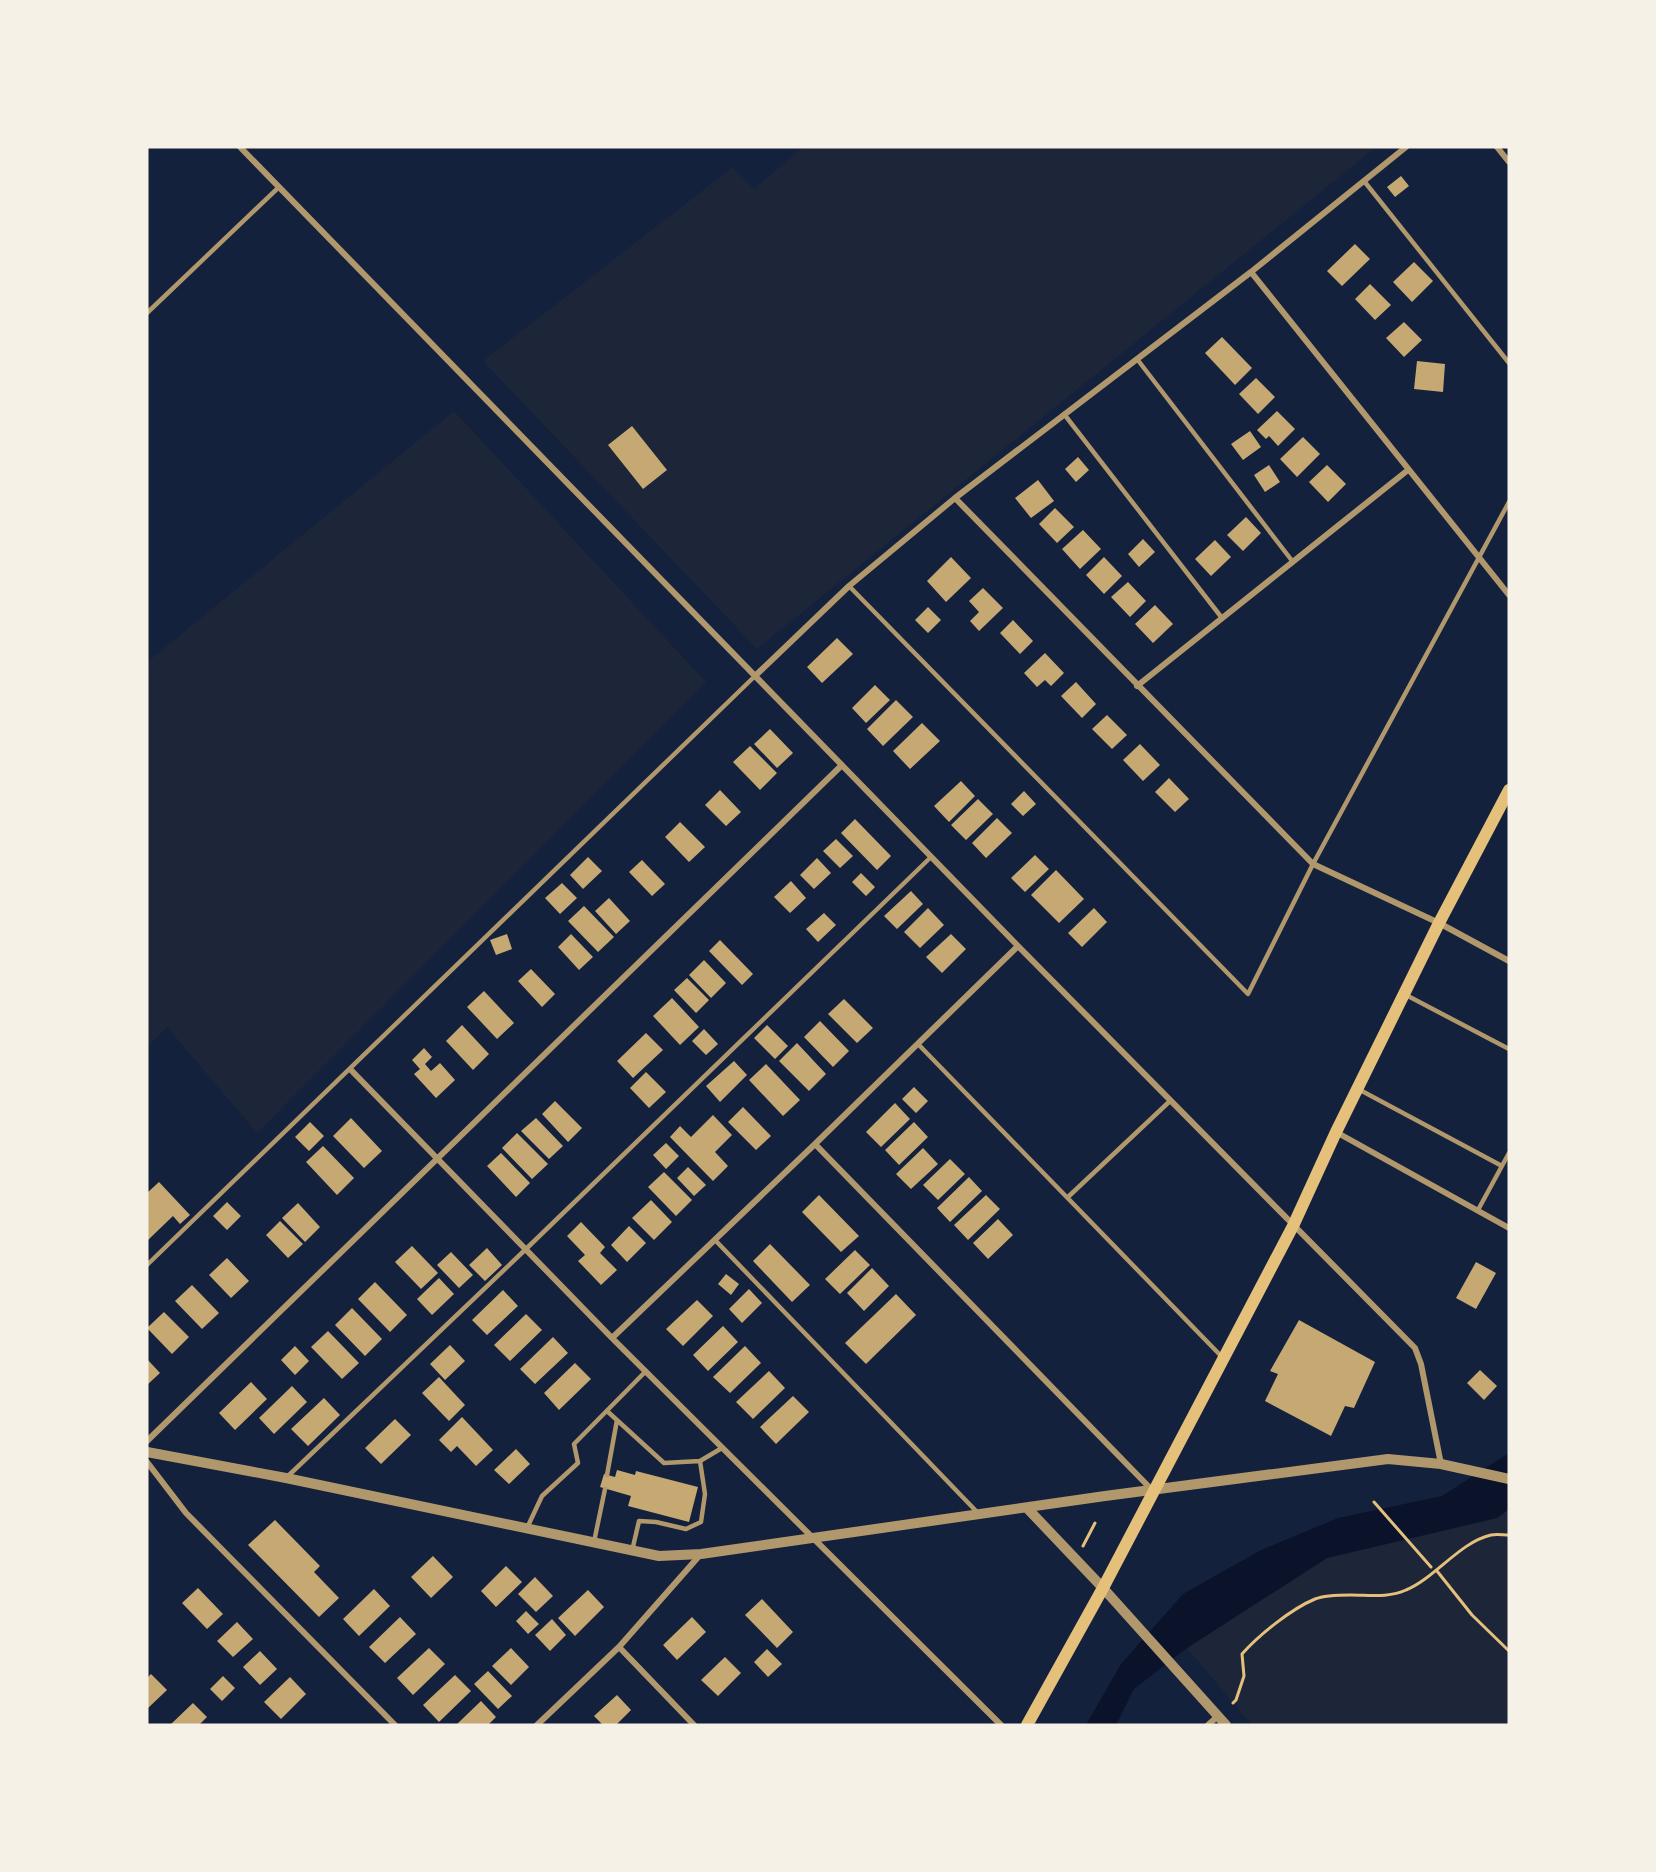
<svg xmlns="http://www.w3.org/2000/svg" width="1656" height="1872" font-family="Helvetica,sans-serif">
	<rect width="100%" height="100%" fill="#14213d"/>
	<path fill="#1d2539" d="M803 147H1376L757 649 483 361 733 167 754 189Z
		M454 411 706 682 257 1133 167 1027 147 1047V662Z
		M1509 1509V1725H1252L1187 1648 1327 1558 1497 1518Z"/>
	<path fill="#0b132b" d="M1509 1453V1509L1497 1518 1327 1558 1187 1648 1134 1689 1116 1725H1086L1121 1664 1183 1594 1261 1550 1338 1518 1442 1496Z"/>
	<path fill="#c6a872" d="M1401 176 1409 186 1395 197 1387 187Z
		M1355 244 1370 259 1342 286 1327 271Z
		M1414 262 1433 281 1412 302 1393 282Z
		M1370 284 1391 305 1375 320 1355 299Z
		M1404 322 1422 340 1404 357 1386 338Z
		M1222 337 1252 368 1235 385 1205 353Z
		M1417 361 1445 364 1443 392 1414 389Z
		M1256 378 1275 397 1258 414 1239 394Z
		M1277 411 1295 429 1278 446 1269 436 1266 439 1257 430Z
		M632 426 667 470 643 489 608 445Z
		M1250 431 1261 447 1243 460 1231 444Z
		M1303 437 1320 454 1297 477 1280 459Z
		M1078 457 1089 470 1076 482 1065 469Z
		M1269 465 1280 482 1265 492 1254 475Z
		M1327 465 1346 484 1328 502 1309 482Z
		M1038 480 1054 501 1031 518 1015 498Z
		M1055 508 1074 527 1057 543 1039 524Z
		M1246 517 1261 533 1243 551 1227 535Z
		M1083 530 1101 549 1080 569 1062 549Z
		M1143 539 1155 552 1139 567 1128 554Z
		M1215 540 1231 557 1211 576 1195 559Z
		M951 557 971 578 946 602 927 581Z
		M1104 557 1122 576 1104 594 1086 575Z
		M1128 582 1146 601 1130 617 1111 597Z
		M983 588 1003 608 979 631 970 621 979 612 969 601Z
		M1155 605 1173 624 1153 643 1135 624Z
		M928 607 941 620 928 633 915 620Z
		M1013 620 1033 641 1020 654 1000 633Z
		M837 638 853 654 822 683 807 667Z
		M1045 653 1064 673 1051 686 1045 680 1037 687 1024 673Z
		M1076 682 1096 704 1082 718 1061 696Z
		M875 685 890 700 866 723 852 708Z
		M896 700 913 717 883 746 867 729Z
		M1107 715 1127 735 1112 749 1092 729Z
		M922 723 940 741 910 769 893 751Z
		M770 729 793 753 777 768 754 744Z
		M1140 744 1160 765 1143 781 1123 760Z
		M750 746 777 773 760 790 733 762Z
		M1169 778 1189 799 1175 812 1155 792Z
		M961 781 975 796 949 822 934 806Z
		M720 790 741 812 726 826 705 805Z
		M1024 791 1036 804 1023 816 1011 804Z
		M978 799 993 814 966 840 951 825Z
		M997 818 1012 833 986 858 972 843Z
		M855 819 891 856 877 870 841 833Z
		M680 822 705 847 689 862 665 837Z
		M836 839 853 856 840 868 823 851Z
		M1035 855 1049 869 1025 892 1011 878Z
		M588 857 602 871 583 889 570 875Z
		M817 858 831 873 814 889 800 875Z
		M642 860 665 884 652 896 629 872Z
		M1056 870 1084 899 1059 923 1031 895Z
		M861 873 875 887 866 896 852 882Z
		M791 881 806 898 790 913 774 897Z
		M562 883 577 898 560 914 545 898Z
		M911 891 923 904 897 929 884 916Z
		M609 898 630 921 616 934 595 911Z
		M584 906 614 937 598 952 568 921Z
		M928 908 944 925 920 948 904 932Z
		M1094 908 1107 922 1082 947 1068 933Z
		M824 913 836 925 818 942 806 929Z
		M507 934 512 949 496 955 490 940Z
		M571 934 593 957 579 970 558 947Z
		M951 934 966 949 942 973 926 957Z
		M720 940 753 974 742 985 709 951Z
		M704 960 726 983 711 998 689 975Z
		M531 969 555 994 542 1007 518 981Z
		M687 978 709 1000 696 1013 674 990Z
		M484 991 514 1023 497 1039 467 1007Z
		M672 998 699 1027 680 1045 653 1016Z
		M844 999 873 1028 857 1043 828 1014Z
		M820 1021 849 1051 833 1067 804 1037Z
		M462 1025 489 1054 473 1070 446 1041Z
		M767 1025 788 1046 775 1059 754 1038Z
		M704 1029 718 1044 706 1055 692 1041Z
		M646 1033 663 1050 633 1078 617 1061Z
		M797 1043 826 1074 809 1091 779 1061Z
		M424 1048 432 1057 425 1064 431 1071 440 1063 455 1080 436 1098 414 1074 420 1069 412 1060Z
		M734 1061 747 1075 720 1102 706 1086Z
		M766 1064 800 1100 783 1116 749 1080Z
		M646 1072 666 1092 649 1108 630 1088Z
		M914 1087 928 1101 916 1113 902 1099Z
		M555 1101 582 1128 568 1142 542 1114Z
		M895 1103 910 1119 881 1147 866 1132Z
		M743 1107 771 1136 756 1150 728 1122Z
		M713 1115 732 1135 715 1152 728 1166 713 1181 670 1137 680 1126 691 1137Z
		M351 1118 382 1151 364 1168 333 1136Z
		M536 1118 563 1146 549 1159 521 1131Z
		M310 1122 324 1136 309 1151 295 1137Z
		M914 1122 928 1137 899 1165 885 1150Z
		M517 1133 548 1164 532 1179 502 1148Z
		M666 1143 679 1156 666 1169 653 1155Z
		M323 1146 354 1178 337 1195 306 1162Z
		M923 1148 938 1164 911 1189 896 1174Z
		M501 1153 530 1183 516 1197 487 1166Z
		M950 1159 965 1174 938 1200 923 1185Z
		M688 1167 706 1185 694 1196 677 1178Z
		M664 1172 692 1200 676 1216 648 1187Z
		M969 1177 982 1191 950 1222 937 1208Z
		M159 1182 190 1215 180 1224 173 1216 147 1241V1193Z
		M819 1195 859 1236 841 1252 802 1212Z
		M986 1195 1000 1209 968 1240 954 1225Z
		M651 1200 672 1222 654 1240 632 1218Z
		M227 1202 241 1216 227 1230 213 1216Z
		M298 1203 320 1227 305 1242 282 1218Z
		M998 1219 1013 1235 988 1259 973 1243Z
		M280 1221 303 1244 288 1258 266 1235Z
		M581 1222 605 1247 600 1253 617 1270 601 1285 578 1261 585 1255 567 1236Z
		M629 1226 646 1243 627 1262 611 1245Z
		M770 1244 810 1285 792 1302 753 1261Z
		M412 1246 438 1273 421 1289 395 1262Z
		M487 1248 502 1265 485 1281 469 1265Z
		M855 1250 870 1265 840 1294 825 1279Z
		M451 1252 473 1275 459 1288 437 1265Z
		M227 1258 249 1281 231 1298 209 1275Z
		M1476 1262 1496 1273 1476 1309 1456 1298Z
		M872 1268 889 1286 864 1311 847 1293Z
		M726 1274 739 1284 731 1295 718 1284Z
		M439 1278 454 1294 432 1315 417 1299Z
		M375 1282 407 1315 390 1332 358 1299Z
		M192 1285 219 1313 202 1329 175 1301Z
		M749 1289 762 1303 742 1323 729 1309Z
		M503 1290 518 1306 487 1335 472 1320Z
		M896 1294 916 1315 866 1364 845 1343Z
		M697 1300 713 1316 683 1346 666 1329Z
		M352 1308 382 1339 365 1356 335 1325Z
		M164 1312 189 1337 172 1354 147 1328Z
		M526 1314 542 1330 510 1361 494 1345Z
		M1299 1320 1375 1362 1354 1408 1345 1406 1331 1436 1265 1401 1278 1374 1270 1371Z
		M723 1326 738 1342 708 1371 693 1355Z
		M328 1331 359 1363 342 1379 311 1347Z
		M553 1337 568 1353 535 1384 520 1369Z
		M450 1345 465 1361 445 1380 430 1364Z
		M295 1346 309 1361 295 1375 281 1360Z
		M745 1346 761 1363 730 1393 713 1377Z
		M147 1359 160 1373 147 1385Z
		M575 1363 591 1379 559 1410 544 1393Z
		M1480 1370 1497 1386 1484 1400 1467 1383Z
		M769 1371 785 1388 753 1419 736 1402Z
		M439 1377 465 1405 449 1421 422 1393Z
		M251 1382 267 1399 235 1430 219 1413Z
		M292 1386 307 1402 274 1434 259 1418Z
		M793 1396 809 1412 776 1444 760 1427Z
		M324 1398 340 1415 308 1446 291 1429Z
		M462 1417 493 1450 476 1466 457 1446 451 1452 439 1440Z
		M395 1419 411 1435 381 1464 365 1448Z
		M516 1449 530 1464 509 1484 494 1470Z
		M617 1470 635 1475 636 1471 698 1487 689 1522 628 1506 631 1496 600 1487 604 1474 615 1477Z
		M275 1520 320 1566 314 1572 339 1598 319 1617 248 1545Z
		M433 1556 453 1577 431 1598 411 1577Z
		M506 1566 522 1582 496 1607 481 1591Z
		M535 1577 553 1596 536 1612 518 1594Z
		M198 1588 223 1614 207 1629 182 1603Z
		M374 1589 390 1606 359 1636 343 1619Z
		M588 1590 604 1607 575 1636 558 1618Z
		M762 1599 793 1632 777 1648 745 1615Z
		M526 1611 539 1624 528 1634 516 1621Z
		M400 1617 416 1634 385 1663 369 1647Z
		M692 1617 706 1632 677 1660 663 1645Z
		M552 1619 566 1635 550 1651 535 1635Z
		M237 1622 253 1639 233 1657 217 1641Z
		M429 1648 445 1664 413 1695 397 1678Z
		M511 1648 529 1667 511 1685 492 1666Z
		M767 1649 782 1664 768 1677 754 1662Z
		M260 1651 277 1669 260 1685 243 1667Z
		M725 1657 741 1673 718 1696 701 1680Z
		M488 1671 512 1696 498 1709 474 1684Z
		M151 1674 167 1690 147 1709V1678Z
		M455 1675 471 1691 439 1722 423 1705Z
		M223 1676 235 1688 222 1701 210 1689Z
		M290 1677 306 1694 281 1719 264 1702Z
		M617 1695 631 1710 616 1725H603L594 1716Z
		M481 1701 496 1717 488 1725H456Z
		M193 1703 207 1717 199 1725H170Z"/>
	<g fill="none" stroke-linecap="round" stroke-linejoin="round">
		<path stroke="#e5c07b" stroke-width="3" d="M1374 1502 1431 1567
			M1083 1546 1095 1523
			M1437 1571 1472 1615 1509 1651
			M1233 1703 1236 1700 1244 1676 1242 1654C1259 1635 1291 1609 1315 1599 1325 1595 1341 1595 1351 1595 1369 1595 1389 1598 1406 1590 1435 1578 1460 1542 1491 1535 1496 1534 1503 1535 1509 1535"/>
		<path stroke="#b1986c" stroke-width="4.5" d="M1364 181 1509 363
			M147 313 279 187
			M1137 359 1293 562
			M1064 414 1222 618
			M849 586 1248 994 1313 864 1509 502
			M1406 995 1509 1049
			M918 1044 1223 1358
			M1360 1090 1502 1166
			M1068 1197 1170 1101
			M1478 1210 1509 1153
			M715 1240 977 1512
			M147 1265 755 676
			M607 1411 664 1463 700 1461 722 1448
			M607 1475 617 1420
			M287 1477 526 1249 931 857
			M527 1528 542 1496 578 1463 574 1444 646 1371
			M594 1542 605 1489
			M632 1551 639 1521 656 1522 686 1529 701 1522 705 1494 700 1461"/>
		<path stroke="#b1986c" stroke-width="6" d="M240 147 1018 946 1415 1348 1421 1364 1441 1464
			M1497 147 1509 162
			M1251 272 1509 595
			M955 498 1313 864 1439 923 1509 961
			M755 676 849 586 955 498 1251 272 1406 147
			M1137 686 1408 470
			M351 1070 612 1338 1001 1725
			M1336 1132 1509 1228
			M815 1144 1152 1490
			M612 1338 815 1144 1018 946
			M147 1441 842 765
			M147 1462 186 1513 395 1725
			M619 1647 694 1725
			M537 1725 619 1647 700 1555
			M1208 1725 1218 1716"/>
		<path stroke="#b1986c" stroke-width="10" d="M147 1452 286 1478 659 1556 701 1554 1105 1496 1388 1459 1441 1464 1509 1479
			M1027 1508 1103 1588 1226 1725"/>
		<path stroke="#e5c07b" stroke-width="12" d="M1027 1725 1103 1588 1293 1226 1336 1132 1439 923 1509 790"/>
	</g>
	<rect width="1656" height="1872" fill="none" stroke="#f6f1e7" stroke-width="297"/>
</svg>
